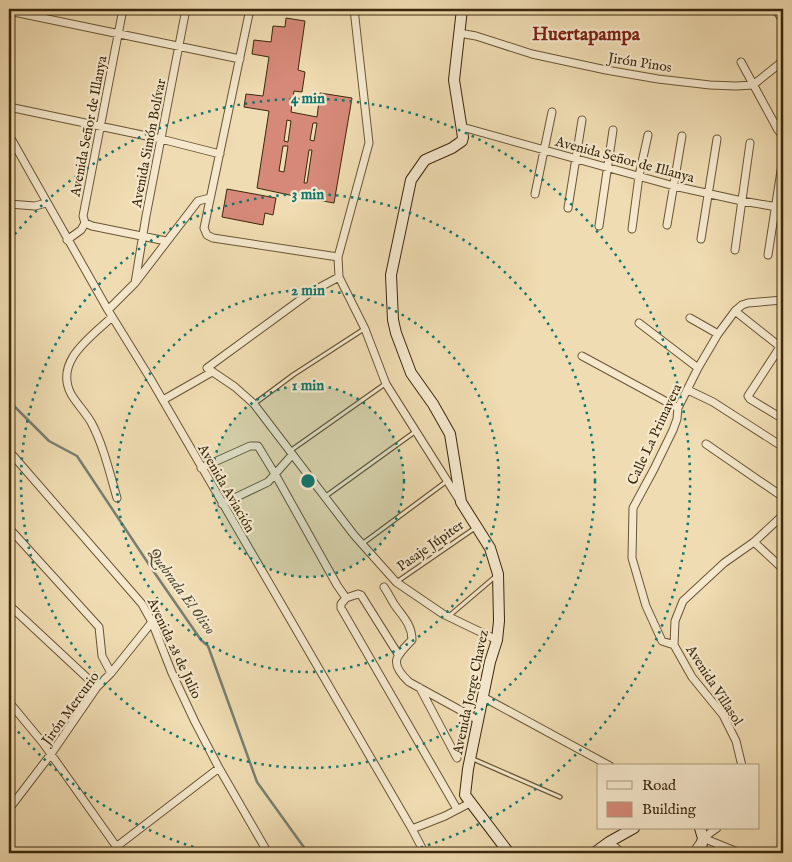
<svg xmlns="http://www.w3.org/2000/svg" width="792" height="862" font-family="'IM FELL English',serif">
	<rect width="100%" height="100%" fill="#f0dcb2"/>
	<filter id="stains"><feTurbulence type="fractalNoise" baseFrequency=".004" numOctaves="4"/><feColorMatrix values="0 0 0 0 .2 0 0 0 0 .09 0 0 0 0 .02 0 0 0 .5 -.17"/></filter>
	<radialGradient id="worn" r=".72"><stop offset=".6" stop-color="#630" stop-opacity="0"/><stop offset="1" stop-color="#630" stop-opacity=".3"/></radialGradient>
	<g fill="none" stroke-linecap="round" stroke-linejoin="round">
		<path stroke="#767f72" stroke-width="2.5" d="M9 399 15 407 49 441 77 456 154 572 201 640 208 646 257 782 308 853"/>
	</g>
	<path fill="#d68979" stroke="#3a280b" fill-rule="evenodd" d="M286 18 305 21 298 70 305 72 302 92 294 91 291 112 317 117 320 93 352 98 334 203 307 198 308 194 294 192V196L257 188 269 111 244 107 246 94 263 96 269 57 252 54 254 40 271 42 273 26 285 27ZM287 120 291 121 288 142 284 141ZM313 123H317L314 141 310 140ZM283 146H288L284 172 279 171ZM309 150H312L307 183H304Z
		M227 189 276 198 273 215 265 213 263 225 222 217Z"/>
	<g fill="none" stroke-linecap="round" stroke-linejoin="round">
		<defs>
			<path id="lane" d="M254 404 293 375 364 329
				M290 451 385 384
				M326 496 416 431
				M362 544 447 481
				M398 581 475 528
				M449 616 496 576
				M473 759 560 797"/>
			<path id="street" d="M250 9 204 228 207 235 213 238 338 257
				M354 9 369 143 338 257 339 277 365 329 386 384 458 498
				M572 9H573
				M775 9 783 20
				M9 11 240 59
				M459 33 476 36 532 54 606 70 658 79 710 85 736 86 753 85 783 61
				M741 62 778 130 783 137
				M9 107 161 139 220 154
				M462 127 674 186 742 201 783 208
				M9 135 108 310 150 378 412 829 422 848 423 853
				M535 194 552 112
				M9 204 35 206 46 203
				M568 208 582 120
				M85 223 92 226 166 241
				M667 225 682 136
				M599 226 613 130
				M632 229 639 176 648 135
				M701 239 717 139
				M67 240 81 230 85 223 83 216 123 9
				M735 250 750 143
				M768 255 783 158
				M339 277 311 292 207 368 235 387 254 404 354 535 396 582 443 614 497 640
				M135 283 146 216 186 9
				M108 310 135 283 198 201 210 198
				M735 311 783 349
				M112 317C91 337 54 361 71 394 77 404 85 412 91 422 103 444 110 474 117 498
				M690 318 718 334
				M639 323 698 368
				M780 347 748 396 750 399 783 419
				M582 356 678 408
				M688 390 713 402 783 447
				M163 400 212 372
				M706 444 783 497
				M9 451 142 604 152 622 172 673 195 722 219 768 268 853
				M201 468 250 446H258L275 474 337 585 346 598 358 594 361 595 398 654
				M222 504 268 482 292 455
				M9 528 99 627 102 656 111 673
				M754 542 783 569
				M384 587C388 593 391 599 394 604 402 616 412 624 412 640 395 657 389 663 409 682L478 720
				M346 598 341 604V608L457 809
				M9 605 97 687
				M674 645 662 641 646 606 632 558 633 508 654 469 673 430 677 419 678 408 698 368 718 334 735 311 742 305 748 303 783 300
				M420 688 457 758
				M483 697 610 766
				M9 702 43 743 121 853
				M742 766 736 741 723 715 692 677 674 645 675 621 683 601 724 563 754 542 783 515
				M9 809 51 754 97 687 111 673 152 622
				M412 829 445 816 470 803
				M703 838 740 853
				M609 842 622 853
				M116 847 219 768
				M693 853 703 838 717 828"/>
			<path id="secondary" d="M462 9 454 80 463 137 462 141 452 148 425 160 411 180 391 275 393 320 396 333 411 373 433 404 450 434 461 502 490 548 498 574 499 621 497 640 490 662 468 769 465 795 509 853
				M594 853 609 842 634 828
				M700 853 703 838 700 828"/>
		</defs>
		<use href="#lane" stroke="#685535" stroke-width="5.5"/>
		<use href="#street" stroke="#685535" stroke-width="9"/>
		<use href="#secondary" stroke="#3a280b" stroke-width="12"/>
		<use href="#lane" stroke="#f5e8cd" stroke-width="3"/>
		<use href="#street" stroke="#f5e8cd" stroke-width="7"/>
		<use href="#secondary" stroke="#f5e8cd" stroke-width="10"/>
	</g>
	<circle cx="308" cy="481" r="96" fill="#0f766e" fill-opacity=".12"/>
	<g fill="none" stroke="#0f766e" stroke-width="2.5" stroke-dasharray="2.5 5">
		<circle cx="308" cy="481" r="96"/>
		<circle cx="308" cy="481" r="191"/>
		<circle cx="308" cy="481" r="287"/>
		<path d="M215 853A383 383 0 0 1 10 722M10 240A383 383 0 1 1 401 853"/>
	</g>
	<g text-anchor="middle" stroke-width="4.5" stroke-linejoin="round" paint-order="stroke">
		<g font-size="14" fill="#3a280b" stroke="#f5e8cd">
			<text transform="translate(640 62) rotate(9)" y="5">Jirón Pinos</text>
			<text transform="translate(88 126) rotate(-79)" y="5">Avenida Señor de Illanya</text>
			<text transform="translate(148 143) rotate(-79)" y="5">Avenida Simón Bolívar</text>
			<text transform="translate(625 159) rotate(15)" y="5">Avenida Señor de Illanya</text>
			<text transform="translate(654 434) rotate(-65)" y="5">Calle La Primavera</text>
			<text transform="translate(227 488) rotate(60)" y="5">Avenida Aviación</text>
			<text transform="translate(430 545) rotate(-35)" y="5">Pasaje Júpiter</text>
			<text transform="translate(175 648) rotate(65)" y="5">Avenida 28 de Julio</text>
			<text transform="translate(715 685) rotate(57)" y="5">Avenida Villasol</text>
			<text transform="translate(470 692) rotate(-78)" y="5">Avenida Jorge Chavez</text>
			<text transform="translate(70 708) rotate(-54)" y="5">Jirón Mercurio</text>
		</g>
		<g font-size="15" font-style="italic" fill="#534c36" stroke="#f5e8cd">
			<text transform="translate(182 591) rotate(54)" y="5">Quebrada El Olivo</text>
		</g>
		<g font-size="19" font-weight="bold" fill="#7a1f14" stroke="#f5e8cd">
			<text x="586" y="40">Huertapampa</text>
		</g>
	</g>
	<circle cx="308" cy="481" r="8" fill="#0f766e" stroke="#f5e8cd" stroke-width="2.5"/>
	<g font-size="15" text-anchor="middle" font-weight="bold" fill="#0f766e" stroke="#f5e8cd" stroke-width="4.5" stroke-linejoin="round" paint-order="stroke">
		<text x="308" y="103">4 min</text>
		<text x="308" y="199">3 min</text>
		<text x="308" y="295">2 min</text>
		<text x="308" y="390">1 min</text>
	</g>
	<rect width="792" height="862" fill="none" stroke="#f0dcb2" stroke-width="30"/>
	<rect x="10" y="10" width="772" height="842" fill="none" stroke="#3a280b" stroke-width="2.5"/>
	<rect x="15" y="15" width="762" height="832" fill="none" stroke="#3a280b"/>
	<rect x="597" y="764" width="162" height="65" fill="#f5e8cd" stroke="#aa9b7f"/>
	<rect x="607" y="781" width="25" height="8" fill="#f5e8cd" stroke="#aa9b7f"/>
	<text x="642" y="790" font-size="15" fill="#3a280b">Road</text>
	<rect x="607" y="802" width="25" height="15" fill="#d68979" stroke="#aa9b7f"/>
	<text x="642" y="814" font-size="15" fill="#3a280b">Building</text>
	<rect width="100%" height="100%" filter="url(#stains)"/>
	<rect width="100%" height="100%" fill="url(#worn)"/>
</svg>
